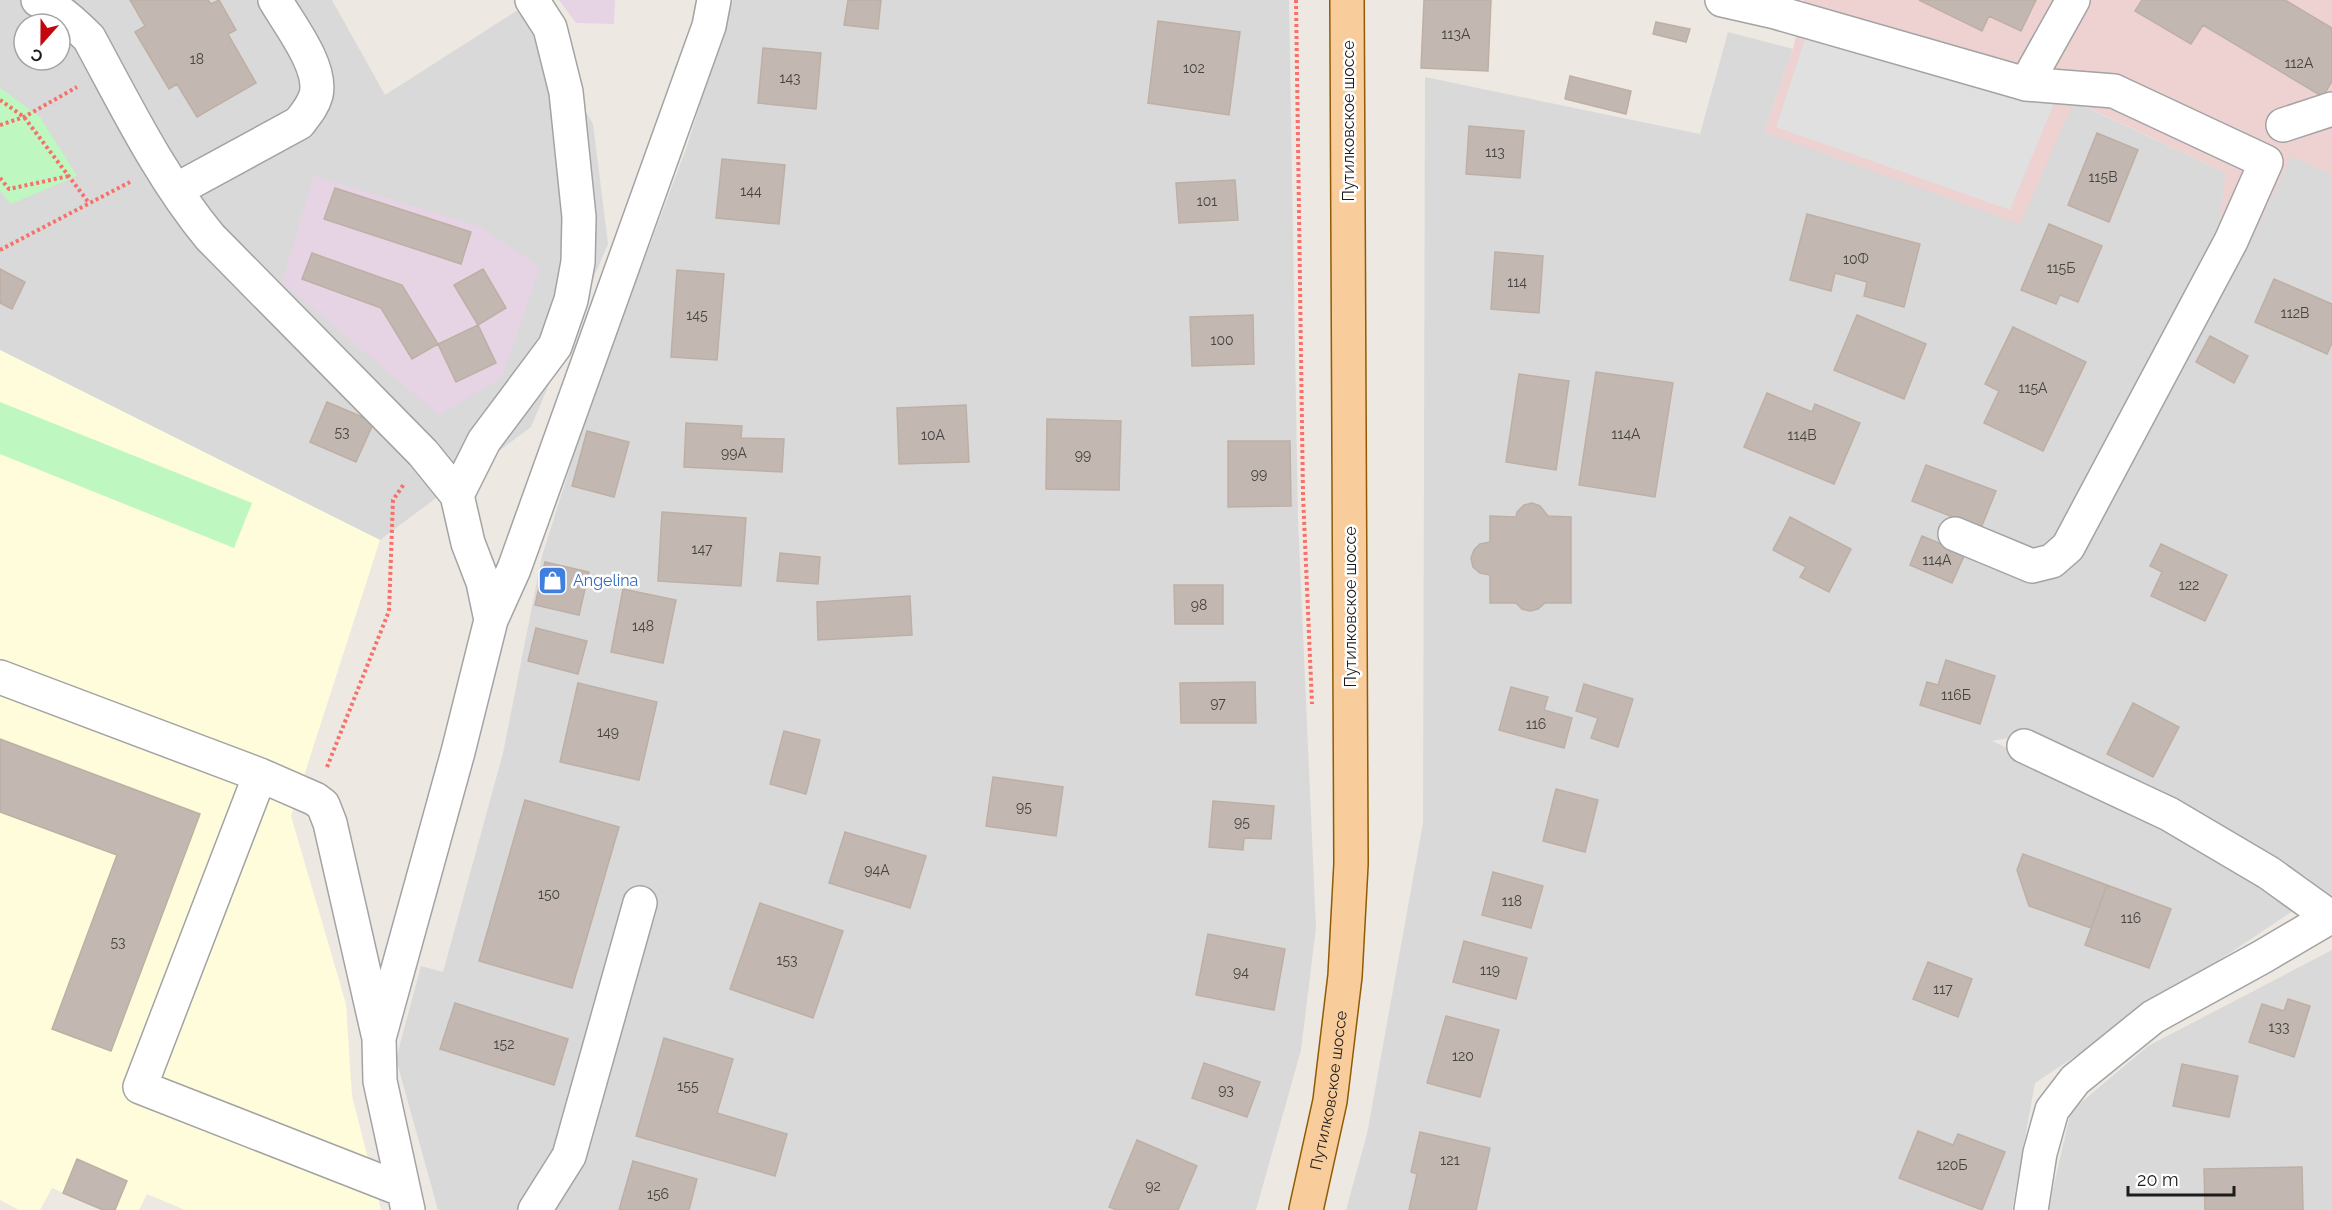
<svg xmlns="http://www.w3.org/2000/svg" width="2332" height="1210" font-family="Raleway,sans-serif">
	<rect width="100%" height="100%" fill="#ede9e2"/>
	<path fill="#dad9d9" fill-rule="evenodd" d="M0 0H332L385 95 524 6 593 124 608 244 531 427 380 540 0 350ZM24 24H60V60H24Z
		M733 0H1289L1298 519 1316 928 1301 1050 1256 1210H438L396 1059 421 966 443 972 503 753 542 556 590 404 686 149Z
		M1728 32 1793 49 1764 132 2073 101 2226 173 2219 235 2291 155 2332 174V899L2305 876 2164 796 2019 736 1992 741 2165 820 2299 907 2035 1083 2012 1210H1346L1367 1134 1423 823 1425 77 1700 134Z
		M2332 950V1210H2048L2071 1111 2148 1046Z"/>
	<path fill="#eed1d1" d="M1804 0H2332V174L2291 156 2247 250 2218 235 2226 173 2074 101 2020 224 1764 132 1793 49Z"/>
	<path fill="#e6d4e4" d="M559 0H615L614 24 576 23Z
		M314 176 478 226 540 267 502 377 439 415 282 282Z"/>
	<path fill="#fefcda" d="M0 350 380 540 291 816 346 1004 352 1096 381 1210H185L147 1194 139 1210H103L52 1188 40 1210H19L0 1200Z"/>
	<path fill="#bef8c0" d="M0 88 40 117 77 176 11 204 0 191Z
		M0 402 252 503 234 548 0 454Z"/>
	<path fill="#e0e0e0" d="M1807 33 2055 101 2010 210 1776 127Z"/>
	<path fill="#c2b8b1" stroke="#beafa4" stroke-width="1.5" d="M130 0H208L211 4 219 0 236 30 228 34 256 83 197 117 177 84 169 89 135 32 145 26Z
		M848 0H881L878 29 844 25Z
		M1424 0H1491L1488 71 1421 68Z
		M1919 0H2036L2021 31 1989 16 1982 31Z
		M2142 0H2285L2332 28V81L2323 97 2203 25 2191 44 2135 11Z
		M1158 21 1240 32 1229 115 1148 103Z
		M1656 22 1690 29 1686 42 1653 34Z
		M763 48 821 53 816 109 758 103Z
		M1570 76 1631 91 1626 114 1565 99Z
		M1469 126 1524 131 1520 178 1466 174Z
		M2097 133 2138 150 2109 222 2068 205Z
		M722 159 785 165 779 224 716 218Z
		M1235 180 1238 220 1179 223 1176 183Z
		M335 188 471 232 461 264 324 219Z
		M1807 214 1920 244 1904 307 1864 296 1867 282 1835 273 1831 291 1790 280Z
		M2049 224 2102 246 2078 302 2060 295 2056 304 2021 290Z
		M1495 252 1543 256 1539 313 1491 309Z
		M312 253 402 285 438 344 412 359 381 308 302 279Z
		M0 269 25 282 12 309 0 303Z
		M483 269 506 308 478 325 454 285Z
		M677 270 724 274 717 360 671 357Z
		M2274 279 2332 304V343L2327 354 2255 322Z
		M1253 315 1254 364 1192 366 1190 317Z
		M1857 315 1926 344 1904 399 1834 370Z
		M478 325 496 363 456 382 438 344Z
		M2013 327 2086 362 2043 451 1984 423 1999 391 1985 384Z
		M2210 336 2248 356 2234 383 2196 362Z
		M1596 372 1673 383 1655 497 1579 485Z
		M1519 374 1569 381 1556 470 1506 462Z
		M1767 393 1812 412 1815 404 1860 423 1834 484 1744 447Z
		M327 402 374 422 356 462 310 442Z
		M966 405 969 462 899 464 897 408Z
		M1047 419 1121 421 1119 490 1046 489Z
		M686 423 742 426 741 438 784 439 782 472 684 467Z
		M587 431 629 442 614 497 572 486Z
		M1228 441H1290L1291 506 1228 507Z
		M1926 465 1996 491 1981 528 1912 501Z
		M1532 503 1540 506 1548 516 1571 517V603H1545L1538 609 1530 611 1522 609 1516 603H1490V575L1480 573 1473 567 1471 558 1474 550 1480 544 1490 542V516L1516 517 1517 512 1524 505Z
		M662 512 746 518 741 586 658 581Z
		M1790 517 1851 549 1829 592 1800 577 1806 567 1773 550Z
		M1922 536 1965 554 1952 583 1910 565Z
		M2161 544 2227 575 2205 621 2151 596 2162 572 2150 566Z
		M780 553 820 557 818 584 777 581Z
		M545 562 589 572 579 615 535 605Z
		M1174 585H1223V624H1175Z
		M623 589 676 600 663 663 611 652Z
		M910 596 912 635 818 640 817 602Z
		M536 628 587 641 578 674 528 661Z
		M1946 660 1995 676 1980 724 1920 705 1927 682 1938 685Z
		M1255 682 1256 723H1181L1180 683Z
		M578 683 657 702 639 780 560 762Z
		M1584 684 1633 699 1618 747 1591 738 1598 718 1576 711Z
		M1511 687 1548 697 1544 710 1572 718 1564 748 1499 730Z
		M2133 703 2179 727 2153 777 2107 754Z
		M784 731 820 740 806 794 770 784Z
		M0 739 200 814 111 1051 52 1029 117 855 0 812Z
		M993 777 1063 787 1056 836 986 826Z
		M1556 789 1598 800 1585 852 1543 841Z
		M525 800 619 827 572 988 479 961Z
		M1213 801 1274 806 1271 839 1244 838 1243 850 1209 847Z
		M845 832 926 856 910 908 829 883Z
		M2023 854 2107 885 2091 928 2029 906 2017 870Z
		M1493 872 1543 886 1531 928 1482 915Z
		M2107 885 2171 909 2149 968 2085 945Z
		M760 903 843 931 813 1018 730 989Z
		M1208 934 1285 949 1274 1010 1196 995Z
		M1464 941 1527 958 1516 999 1453 982Z
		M1928 962 1972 979 1958 1017 1913 999Z
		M2288 999 2310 1006 2294 1057 2249 1042 2262 1004 2284 1011Z
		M455 1003 568 1039 554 1085 440 1049Z
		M1446 1016 1499 1030 1480 1097 1427 1083Z
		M664 1038 733 1059 717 1113 787 1134 775 1176 636 1136Z
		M1204 1063 1260 1082 1247 1117 1192 1098Z
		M2182 1064 2238 1076 2229 1117 2173 1106Z
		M1918 1131 1953 1145 1958 1134 2005 1152 1982 1210 1899 1178Z
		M1420 1132 1490 1148 1476 1210H1409L1417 1174 1411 1172Z
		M1137 1140 1197 1166 1178 1210H1117L1109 1207Z
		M77 1159 127 1181 115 1210H103L63 1193Z
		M633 1161 697 1179 689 1210H619Z
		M2302 1167 2303 1210H2205L2204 1169Z"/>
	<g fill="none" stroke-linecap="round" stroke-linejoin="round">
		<defs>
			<path id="minor" d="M38 0C58 8 74 23 89 38 126 106 161 178 210 237L423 453 457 495 468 543 483 582 491 620 458 752 379 1038 380 1081 408 1210
				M1722 0 1775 12 2026 84 2114 91 2266 162 2231 241 2068 547 2052 561 2032 566 1955 534
				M2026 84 2073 0
				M2283 125 2332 109
				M176 190 299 123C306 114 313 106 316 95 323 67 289 24 275 0
				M457 495 484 441 555 346 571 300 578 262 579 217 566 92 550 28 532 0
				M491 620 514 569 709 26 714 0
				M0 677 260 775 315 799 323 805 330 823 378 1034
				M2024 746 2169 814 2269 873 2330 917 2262 957 2153 1017 2075 1080 2052 1110 2040 1153 2031 1210
				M260 775 140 1087 403 1190
				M535 1210 569 1156 640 903"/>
			<g id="major">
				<path id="s1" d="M1306 1210 1330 1101 1345 976 1351 864 1347 0"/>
			</g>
		</defs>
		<use href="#minor" stroke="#a3a3a3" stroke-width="36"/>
		<use href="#major" stroke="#905b03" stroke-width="36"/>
		<path stroke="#f6716a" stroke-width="4" stroke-dasharray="3 3" stroke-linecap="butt" d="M1296 0 1303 495 1312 704
			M0 100 24 117 89 203
			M0 125 24 117 77 87
			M0 178 9 189 69 176
			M0 250 130 182
			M327 767 389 611 393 500 404 484"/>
		<use href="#minor" stroke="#fff" stroke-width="33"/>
		<use href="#major" stroke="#f9cc9b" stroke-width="33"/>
	</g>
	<defs>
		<symbol id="shop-square" viewBox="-11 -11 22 22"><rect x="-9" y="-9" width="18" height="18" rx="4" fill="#3f7fe0" stroke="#fff"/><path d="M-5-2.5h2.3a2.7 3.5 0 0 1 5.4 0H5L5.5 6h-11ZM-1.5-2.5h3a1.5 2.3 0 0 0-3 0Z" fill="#fff"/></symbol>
	</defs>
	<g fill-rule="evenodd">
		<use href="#shop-square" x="536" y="564" width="33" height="33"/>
	</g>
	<g text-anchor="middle" stroke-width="5" stroke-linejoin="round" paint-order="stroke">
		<g font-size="14" fill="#464341">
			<text x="1456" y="39">113А</text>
			<text x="197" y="64">18</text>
			<text x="2299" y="68">112А</text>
			<text x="1194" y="73">102</text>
			<text x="790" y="83">143</text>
			<text x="1495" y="157">113</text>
			<text x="2103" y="182">115В</text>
			<text x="751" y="196">144</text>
			<text x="1207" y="206">101</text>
			<text x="1856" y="264">10Ф</text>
			<text x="2061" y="273">115Б</text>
			<text x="1517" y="287">114</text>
			<text x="2295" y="318">112В</text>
			<text x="697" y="320">145</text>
			<text x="1222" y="345">100</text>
			<text x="2033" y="393">115А</text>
			<text x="342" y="437">53</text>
			<text x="1626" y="439">114А</text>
			<text x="933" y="440">10А</text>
			<text x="1802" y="440">114В</text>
			<text x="734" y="458">99А</text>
			<text x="1083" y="460">99</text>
			<text x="1259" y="479">99</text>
			<text x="702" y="554">147</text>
			<text x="1937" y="565">114А</text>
			<text x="2189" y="590">122</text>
			<text x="1199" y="610">98</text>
			<text x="643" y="631">148</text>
			<text x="1956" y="700">116Б</text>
			<text x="1218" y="708">97</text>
			<text x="1536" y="729">116</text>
			<text x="608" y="737">149</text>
			<text x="1024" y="812">95</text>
			<text x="1242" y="827">95</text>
			<text x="877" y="875">94А</text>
			<text x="549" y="899">150</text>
			<text x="1512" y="906">118</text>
			<text x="2131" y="923">116</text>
			<text x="118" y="947">53</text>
			<text x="787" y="965">153</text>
			<text x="1490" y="975">119</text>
			<text x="1241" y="977">94</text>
			<text x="1943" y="994">117</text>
			<text x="2279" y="1032">133</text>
			<text x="504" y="1049">152</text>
			<text x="1463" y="1061">120</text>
			<text x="688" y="1091">155</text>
			<text x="1226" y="1095">93</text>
			<text x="1450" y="1165">121</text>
			<text x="1952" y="1170">120Б</text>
			<text x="1153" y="1191">92</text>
			<text x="658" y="1199">156</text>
		</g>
		<g font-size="16" fill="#1c1c1c" stroke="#fff">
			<text transform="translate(1348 121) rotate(-90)" y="6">Путилковское шоссе</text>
			<text transform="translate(1350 607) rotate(-90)" y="6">Путилковское шоссе</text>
			<text dy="6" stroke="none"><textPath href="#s1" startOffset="122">Путилковское шоссе</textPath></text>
		</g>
		<g font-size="16" fill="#366cbe" stroke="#fff" text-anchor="start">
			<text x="573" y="586">Angelina</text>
		</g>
	</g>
	<g transform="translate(42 42) rotate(201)"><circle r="28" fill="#ffffff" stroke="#a4a4a4" stroke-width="1.5"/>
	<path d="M0-4.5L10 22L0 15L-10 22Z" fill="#c3050e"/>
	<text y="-9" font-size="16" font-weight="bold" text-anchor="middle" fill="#1c1c1c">С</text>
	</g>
	<path d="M2128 1186v9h106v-9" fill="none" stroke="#1c1c1c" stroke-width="3"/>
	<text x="2137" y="1186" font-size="18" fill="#1c1c1c" stroke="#ffffff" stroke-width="4.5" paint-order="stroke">20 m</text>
</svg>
